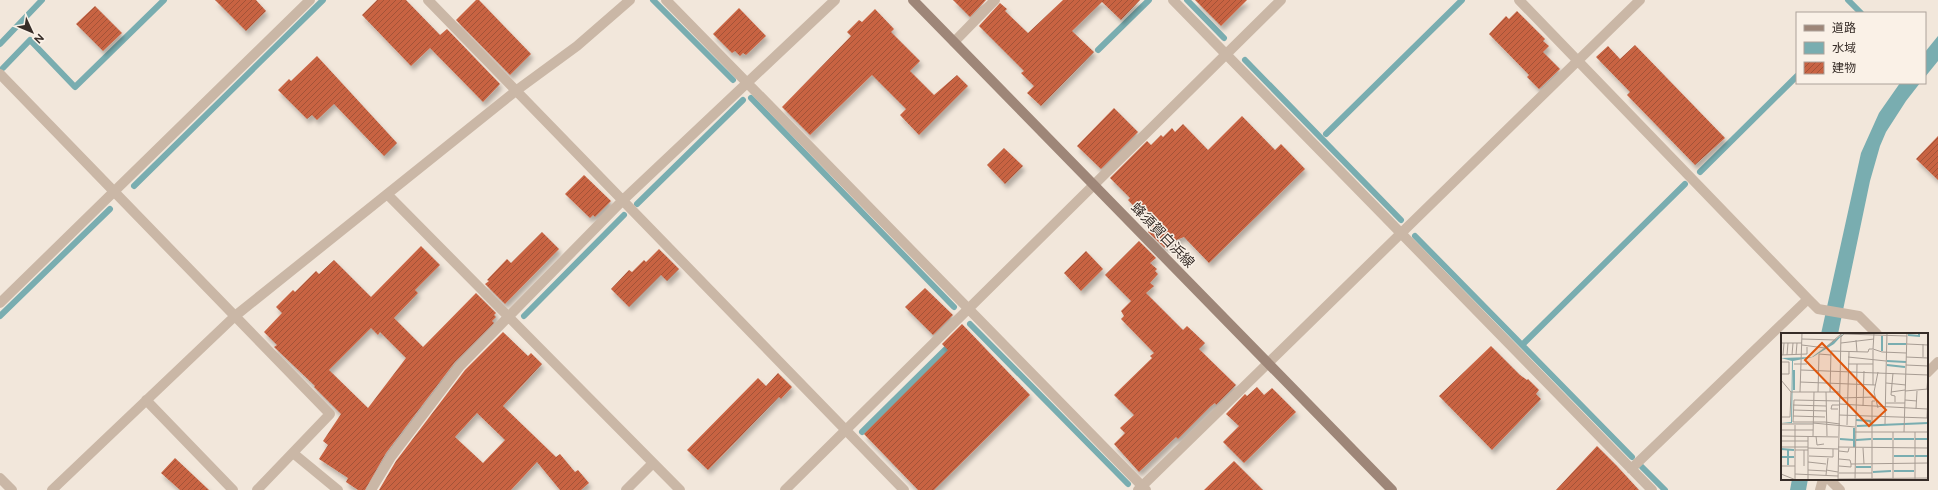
<svg xmlns="http://www.w3.org/2000/svg" width="1938" height="490" font-family="Figtree,'Noto Sans JP',sans-serif">
	<defs>
		<pattern id="building-hatch" width="6" height="6" patternUnits="userSpaceOnUse"><rect width="6" height="6" fill="#c86343"/><path d="M-1 1l2-2M0 6l6-6M5 7l2-2" fill="none" stroke="#a35238"/></pattern>
		<filter id="shadow"><feDropShadow dx="2.5" dy="4.5" stdDeviation="2" flood-color="#0004"/></filter>
	</defs>
	<rect width="100%" height="100%" fill="#f2e7db"/>
	<path fill="#79adb0" d="M1938 36V61L1925 77V52Z
		M1900 83H1920L1906 101 1886 132 1880 146 1870 181 1838 334H1821L1861 153 1879 113Z
		M1792 479H1808L1806 490H1790Z"/>
	<g fill="none" stroke-linecap="round" stroke-linejoin="round">
		<path stroke="#79adb0" stroke-width="6" d="M653 0 733 80
			M1187 0 1224 38
			M1848 0 1861 13
			M0 44 42 0
			M1098 50 1149 0
			M1245 60 1401 220
			M3 68 30 40 75 87 164 0
			M751 98 954 307
			M1326 134 1462 0
			M1700 172 1797 76
			M134 186 323 0
			M637 204 743 100
			M1415 236 1632 457
			M0 316 110 209
			M524 316 624 215
			M970 324 1128 484
			M1522 345 1685 184
			M862 432 952 343
			M1642 467 1665 490"/>
	</g>
	<path fill="url(#building-hatch)" fill-rule="evenodd" filter="url(#shadow)" d="M215 0H256L266 11 246 31Z
		M377 0H406L440 35 447 29 500 84 483 102 430 48 411 66 362 15Z
		M476 0H479L531 54 510 75 456 20Z
		M953 0H986L970 17Z
		M1063 0H1140L1121 20 1102 2 1072 31 1094 52 1041 106 1027 93 1034 86 1021 73 1024 71 979 26 1000 3 1007 9 1005 11 1028 33Z
		M1195 0H1247L1221 26Z
		M95 6 122 33 103 51 76 24Z
		M739 8 766 36 746 55 743 53 740 56 735 51 732 53 713 34Z
		M875 9 894 29 891 32 920 61 910 71 934 95 957 75 968 86 919 135 900 115 906 109 872 75 810 135 782 107 851 36 847 32 859 20 862 22Z
		M1517 11 1545 39 1543 41 1549 46 1543 52 1560 69 1539 89 1527 77 1529 75 1489 34 1506 16 1509 19Z
		M1635 45 1725 138 1695 165 1627 95 1630 92 1596 57 1608 46 1620 59Z
		M317 56 397 143 384 156 334 104 317 120 312 115 307 119 278 90 289 79 291 81Z
		M1114 108 1138 132 1101 169 1077 146Z
		M1242 116 1275 150 1281 144 1305 169 1209 263 1184 237 1171 242 1165 248 1148 232 1153 227 1128 200 1130 198 1110 178 1147 141 1151 145 1161 135 1163 137 1172 128 1175 132 1183 124 1208 150Z
		M1938 136V180L1916 159Z
		M1004 148 1023 166 1005 184 987 165Z
		M584 175 611 201 595 217 593 215 590 218 565 194Z
		M542 232 559 249 505 304 485 284 489 281 487 280 507 259 511 263Z
		M1139 241 1156 258 1150 263 1157 269 1155 271 1158 274 1150 283 1154 286 1146 293 1183 330 1187 326 1205 343 1199 349 1236 385 1216 405 1215 403 1211 406 1178 439 1176 437 1139 472 1114 444 1125 433 1120 428 1134 415 1114 395 1152 358 1150 356 1154 353 1121 319 1124 316 1121 311 1131 301 1105 275Z
		M421 246 440 265 415 290 418 293 394 318 423 347 476 293 496 313 494 315 496 317 492 321 494 323 455 362 386 453 365 490H358L346 482 348 478 319 459 328 445 323 441 341 414 314 387 315 386 274 347 277 345 264 332 282 313 276 307 293 290 295 292 316 271 319 274 334 260 371 297ZM371 328 378 335 380 332 406 358 368 408 329 370Z
		M659 249 679 269 667 281 661 275 629 307 611 289 629 270 632 272 644 260 646 262Z
		M1086 251 1103 269 1081 291 1064 273Z
		M925 288 953 315 933 335 905 307Z
		M962 324 1030 395 934 490H918L864 434 948 350 942 344Z
		M503 332 528 356 531 353 542 364 503 406 556 457 560 454 575 472 578 470 589 483 581 490H560L537 462 511 490H379L396 461 465 370ZM477 413 505 440 483 463 455 437Z
		M1491 346 1520 375 1527 380 1528 379 1539 390 1536 394 1541 399 1492 450 1439 396Z
		M778 373 792 387 781 399 779 397 708 470 687 450 758 378 766 386Z
		M1257 387 1264 395 1272 388 1296 412 1244 463 1223 442 1239 426 1226 414 1245 394 1247 396Z
		M1597 446 1617 466 1639 490H1556Z
		M175 458 209 490H180L161 473Z
		M1234 461 1263 490H1204Z"/>
	<g fill="none" stroke-linecap="round" stroke-linejoin="round">
		<path stroke="#cab7a6" stroke-width="10" d="M428 0 904 490
			M666 0 1146 490
			M1173 0 1652 490
			M1519 0 1808 299 1631 469
			M954 42 995 0
			M0 74 330 414 257 490
			M388 195 680 490
			M1808 299 1818 309 1859 316 1877 334
			M0 303 310 0
			M1927 373 1938 362
			M146 400 233 490
			M293 453 338 490
			M0 478 12 490
			M1829 479 1840 490
			M52 490 235 316 517 90 577 46 630 0
			M371 490 391 457 460 366 623 200 835 0
			M626 490 653 463
			M785 490 1281 0
			M1138 490 1640 0
			M1820 490 1823 479"/>
		<path stroke="#9e8678" stroke-width="10" d="M913 0 1392 490"/>
	</g>
	<g text-anchor="middle" stroke-width="3" stroke-linejoin="round" paint-order="stroke">
		<g font-size="14" fill="#362c27" stroke="#faf1e7">
			<text transform="translate(1163 235) rotate(46)" y="5">蜂須賀白浜線</text>
		</g>
	</g>
	<g transform="translate(1781 333)">
		<rect width="147" height="147" fill="#f2e7db"/>
		<path d="M63 0 53 11 32 24 12 28 11 90 56 91 0 90 10 89 11 28 0 25 31 24Z" fill="#79adb0"/>
		<path fill="none" stroke="#79adb0" stroke-width="2" d="M127 2 138 3V0M107 11H125M101 18V3M106 28 125 29M106 32 124 34M13 57V37M75 87 89 88 90 91M76 93 147 90M73 95V114M59 106 73 107M92 106H111M113 106H133M134 106H147M75 107 90 106M0 116 13 117M113 123H133M134 123H147M0 124H13M7 132V117M75 134H90M113 138H133M92 139 110 138"/>
		<path fill="none" stroke="#a79c93" stroke-width="1" d="M60 4 63 1 126 3M21 6 55 7M75 7 76 19M0 10H21M60 10 93 6M126 11 147 12M21 12 44 15 60 1M92 16 93 0M0 22 26 21V14M2 22 3 10M6 22 7 10M11 22 12 10M15 22 16 10M67 24 105 28M125 24 147 25M142 24V11M0 29H8V41H0M13 31H26M67 31H92M125 32 147 33M20 37 147 42M105 40 106 0M112 40 110 62 114 63V69M0 47 10 59H58M19 49 94 52M105 50 125 52M92 52V17M146 56 147 42M124 58 147 56M19 59 21 0M37 59 38 21 50 22M45 59 46 103M49 59 50 18 87 19 88 16H92L101 19 125 20M110 59 124 57M59 65 94 64M124 67 136 68M104 70H124M58 71 146 76M12 72 45 73M82 73 83 38M97 75 93 59 97 39M57 76H50L51 72H58M135 76 136 58M12 77 45 78M58 82 146 85 147 63M12 83 44 84M0 84H9L10 59M44 89H12L13 67 58 68M44 89 59 91M32 90 74 94M0 91H32M104 91 105 40M66 92 68 19M0 97H32M74 99H147M112 99V146M123 99 126 0M134 99V146M0 103 57 104M27 103V147M32 103 33 59M35 103 36 112 43 111M0 108H27M0 114H27M57 114 147 115M27 115 57 116M82 115 83 131M14 117H27M58 118 67 119 68 115M28 123 52 124V116M58 126 69 127 70 131M27 129 45 131M0 133H14M23 133V117M58 133 70 134V131L147 130M27 137 45 138M45 137 57 139M58 140H91M0 141 15 147M14 141 57 143M45 142 47 125M57 146 147 145M91 146V68H94M14 147V92M57 147 60 0M74 147 76 31"/>
		<path fill="#df570d" fill-opacity="0.15" stroke="#df570d" stroke-width="2" d="M41 10 105 77 88 93 24 27Z"/>
		<rect width="147" height="147" fill="none" stroke="#362c27" stroke-width="2"/>
	</g>
	<rect x="1796" y="12" width="130" height="72" fill="#faf1e7" stroke="#aca29a"/>
	<rect x="1804" y="25" width="20" height="6" fill="#9e8678" stroke="#aca29a"/>
	<text x="1832" y="32" font-size="12" fill="#362c27">道路</text>
	<rect x="1804" y="42" width="20" height="12" fill="#79adb0" stroke="#aca29a"/>
	<text x="1832" y="52" font-size="12" fill="#362c27">水域</text>
	<rect x="1804" y="62" width="20" height="12" fill="url(#building-hatch)" stroke="#aca29a"/>
	<text x="1832" y="72" font-size="12" fill="#362c27">建物</text>
	<g transform="translate(32 32) rotate(134)" stroke="#faf1e7" stroke-width="3" paint-order="stroke">
	<path d="M0-3L7 15L0 10L-7 15Z" fill="#362c27"/>
	<text y="-6" font-size="11" font-weight="bold" text-anchor="middle" fill="#362c27">N</text>
	</g>
</svg>
